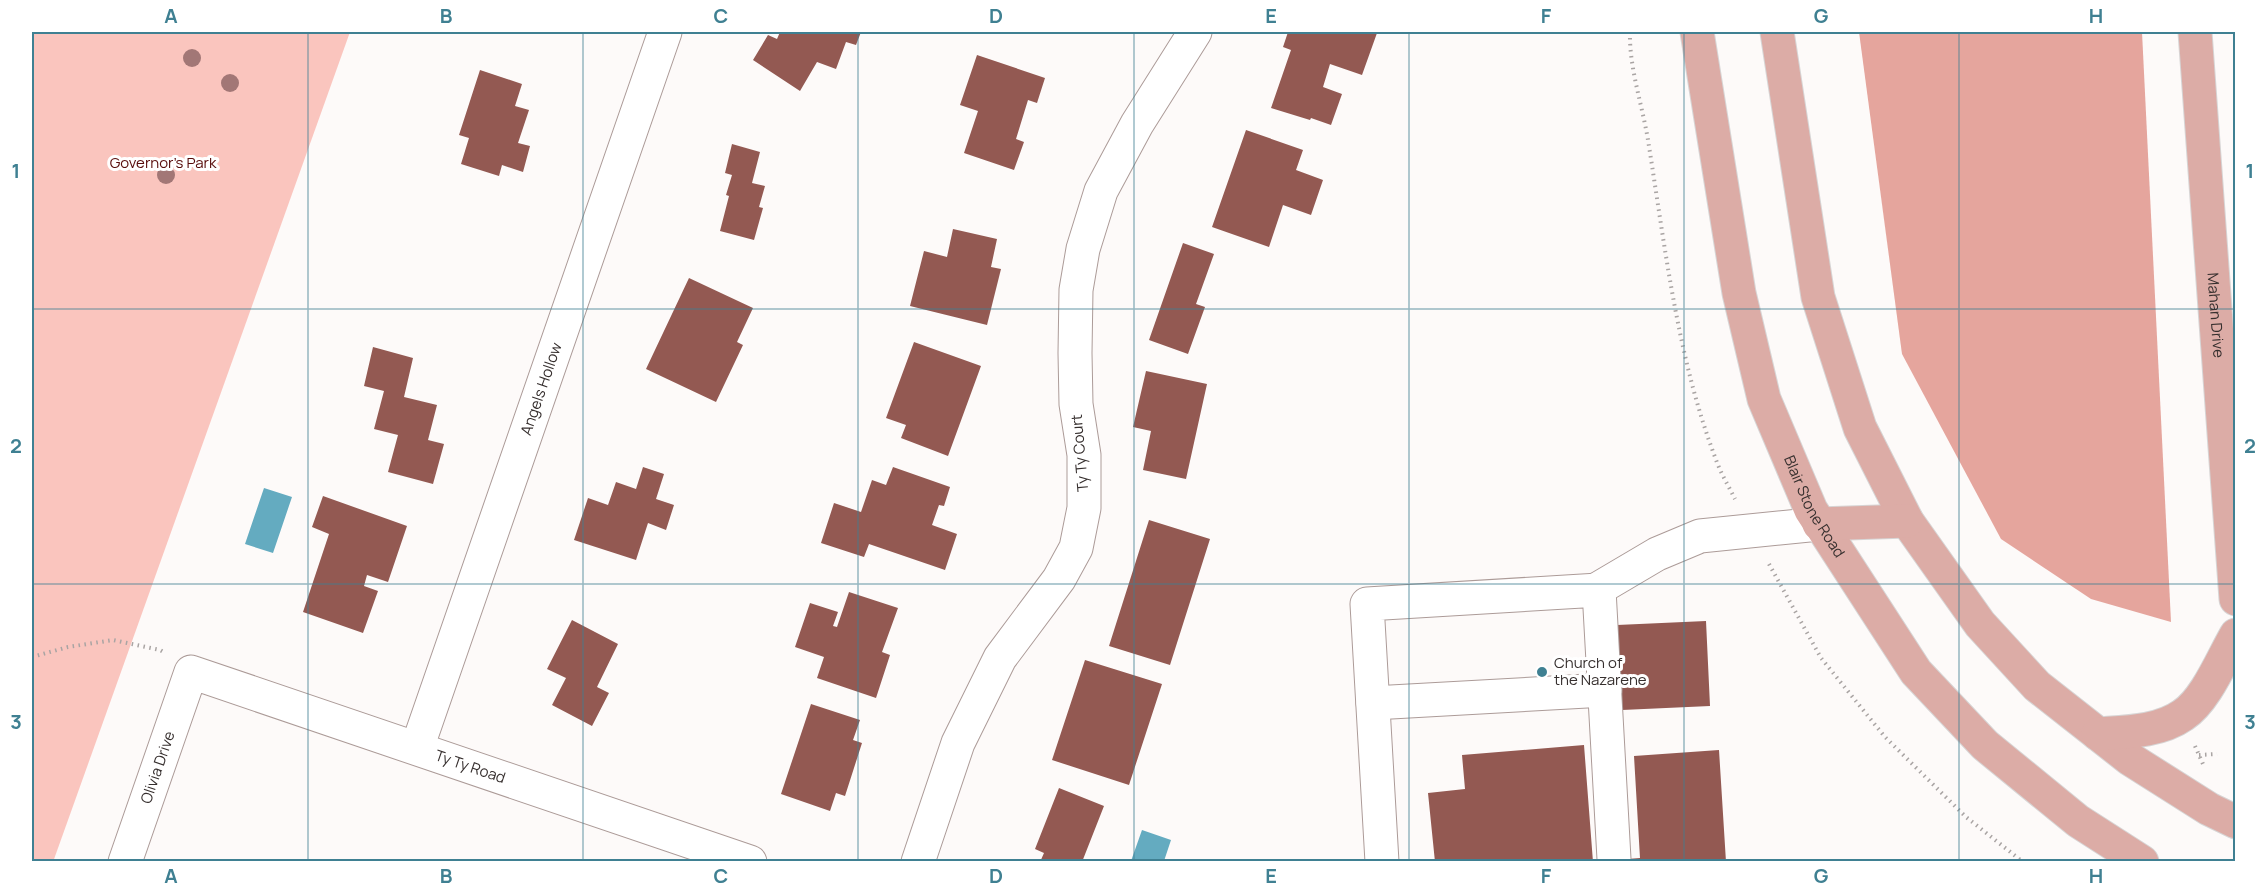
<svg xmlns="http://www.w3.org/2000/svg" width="2267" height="893" font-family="Manrope,sans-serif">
	<rect width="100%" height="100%" fill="#fdfaf9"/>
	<path fill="#fac5be" d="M32 32H350L53 862 32 861Z"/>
	<path fill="#e5a59d" d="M1859 32H2142L2171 622 2091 599 2001 539 1902 354Z"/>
	<path fill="#64abc0" d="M264 488 292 497 273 553 245 544Z
		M1142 830 1171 840 1164 861H1131Z"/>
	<path fill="#935952" d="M780 32H861L856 45 846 42 836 69 817 62 800 91 753 60 768 35 777 39Z
		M1288 32 1377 33 1362 75 1330 64 1323 87 1342 94 1331 125 1311 118 1310 120 1271 108 1291 50 1283 47Z
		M977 55 1045 78 1037 103 1028 100 1016 139 1024 142 1014 170 964 153 978 111 960 105Z
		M480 70 522 84 515 106 529 110 518 143 530 146 523 172 502 165 499 176 461 164 469 138 459 135Z
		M1246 130 1303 150 1296 170 1323 180 1311 215 1283 205 1269 247 1212 227Z
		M732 144 760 152 752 183 765 186 759 207 763 208 754 240 720 231 729 196 726 195 732 175 725 173Z
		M953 229 997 239 991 267 1001 269 987 325 910 306 924 251 947 257Z
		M1183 243 1214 254 1196 304 1205 307 1188 354 1149 340Z
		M689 278 753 308 737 342 743 345 716 402 646 369Z
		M914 342 981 366 948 456 901 438 906 425 886 418Z
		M373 347 413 358 404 397 437 405 428 440 444 444 433 484 388 472 398 435 374 429 384 391 364 386Z
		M1146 371 1207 384 1186 479 1143 470 1151 431 1133 427Z
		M643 467 664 474 656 499 674 505 666 530 648 523 636 560 574 540 588 498 608 505 616 482 636 489Z
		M893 467 950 487 944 506 939 505 932 525 957 534 945 570 869 544 864 557 821 543 834 503 861 512 872 480 886 485Z
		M323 496 407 526 388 582 367 575 364 586 378 591 363 633 303 612 329 534 312 527Z
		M1149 520 1210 539 1170 665 1109 646Z
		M849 592 898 608 882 652 890 655 876 698 817 678 824 657 795 647 810 603 838 612 833 626 837 627Z
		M572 620 618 644 597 687 609 693 592 726 552 705 566 678 547 669Z
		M1706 621 1710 706 1622 710 1617 625Z
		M1085 660 1162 684 1129 785 1052 760Z
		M811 704 860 720 853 740 862 743 845 796 836 793 830 811 781 794Z
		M1584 745 1593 862H1470V859L1435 862 1428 793 1465 789 1462 755Z
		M1719 750 1726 862H1615L1614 860 1640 858 1634 756Z
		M1059 788 1104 806 1082 862H1040L1044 853 1035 849Z"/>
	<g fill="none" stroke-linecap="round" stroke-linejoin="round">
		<defs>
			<g id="minor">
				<path d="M1596 590 1657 554 1700 536 1819 524"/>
				<path d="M1373 703 1605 690"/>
				<path id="s1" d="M417 748 665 32"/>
				<path id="s2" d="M125 862 191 672 750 862"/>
				<path d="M918 862 958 743 1000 658 1059 579 1076 548 1084 508V455L1076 404 1075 353 1076 290 1083 249 1101 191 1137 124 1195 32"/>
				<path d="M1382 862 1367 604 1599 590 1614 859"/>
			</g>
			<g id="major">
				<path id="s3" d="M1697 32 1739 293 1764 399 1811 510 1916 672 1985 745 2078 821 2142 862"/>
				<path d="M1777 32 1818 297 1860 428 1907 521 1980 624 2037 686 2130 759 2209 809 2236 822"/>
				<path id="s4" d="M2195 32 2236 599"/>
				<path d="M1819 524 1907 521"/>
				<path d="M2098 734C2125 732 2159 732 2183 715 2206 700 2222 659 2236 635"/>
			</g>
		</defs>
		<use href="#minor" stroke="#ac9b98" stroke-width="35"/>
		<use href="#major" stroke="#d7d5d5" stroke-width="35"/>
		<path stroke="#a9a4a3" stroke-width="4" stroke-dasharray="1.5 4.5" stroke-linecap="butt" d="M1630 32C1629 67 1642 104 1648 140 1665 246 1677 356 1715 457 1720 472 1728 485 1735 499
			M1769 564 1821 658 1885 737 1966 817 2023 862
			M32 657 68 647 113 640 160 650 165 653
			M2195 746 2203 764
			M2199 755 2217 754"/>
		<use href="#minor" stroke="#fff" stroke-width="33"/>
		<use href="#major" stroke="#dcaca6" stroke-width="33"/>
	</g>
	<g fill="#a27776">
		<circle cx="192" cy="58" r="9"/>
		<circle cx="230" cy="83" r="9"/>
		<circle cx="166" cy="175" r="9"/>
	</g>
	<path fill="none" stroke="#3f8092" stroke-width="1.5" stroke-opacity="0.55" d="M308 32V862M583 32V862M858 32V862M1134 32V862M1409 32V862M1684 32V862M1959 32V862M32 309H2236M32 584H2236"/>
	<circle fill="#3f8092" stroke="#fff" stroke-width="2" cx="1542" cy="672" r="6"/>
	<g text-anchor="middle" stroke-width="6" stroke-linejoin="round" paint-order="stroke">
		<g font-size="15" fill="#570b0a" stroke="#fff">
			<text x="163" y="168">Governor's Park</text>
		</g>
		<g font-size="15" fill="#362f2e" stroke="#fff">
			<text dy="5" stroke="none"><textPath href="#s4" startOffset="284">Mahan Drive</textPath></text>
			<text dy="5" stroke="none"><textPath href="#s1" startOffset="380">Angels Hollow</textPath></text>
			<text transform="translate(1080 453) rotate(-95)" y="5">Ty Ty Court</text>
			<text dy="5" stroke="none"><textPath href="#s3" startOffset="492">Blair Stone Road</textPath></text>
			<text dy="5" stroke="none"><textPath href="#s2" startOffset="496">Ty Ty Road</textPath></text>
			<text dy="5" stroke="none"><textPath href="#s2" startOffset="100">Olivia Drive</textPath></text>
		</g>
		<g font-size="15" fill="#362f2e" stroke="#fff" text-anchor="start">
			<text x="1554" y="668">Church of<tspan x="1554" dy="17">the Nazarene</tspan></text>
		</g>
	</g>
	<rect width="2267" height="893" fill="none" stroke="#ffffff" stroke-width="66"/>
	<rect x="33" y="33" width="2201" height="827" fill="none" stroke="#3f8092" stroke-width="2"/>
	<g font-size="20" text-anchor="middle" font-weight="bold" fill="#3f8092">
		<text x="171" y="23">A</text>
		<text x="446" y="23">B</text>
		<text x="721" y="23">C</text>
		<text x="996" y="23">D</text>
		<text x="1271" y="23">E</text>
		<text x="1546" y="23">F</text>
		<text x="1821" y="23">G</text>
		<text x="2096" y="23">H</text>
		<text x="16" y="178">1</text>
		<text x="2250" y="178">1</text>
		<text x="16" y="453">2</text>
		<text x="2250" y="453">2</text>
		<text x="16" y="729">3</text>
		<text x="2250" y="729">3</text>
		<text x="171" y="883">A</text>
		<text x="446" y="883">B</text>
		<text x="721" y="883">C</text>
		<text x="996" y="883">D</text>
		<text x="1271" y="883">E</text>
		<text x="1546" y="883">F</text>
		<text x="1821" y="883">G</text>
		<text x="2096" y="883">H</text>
	</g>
</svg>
